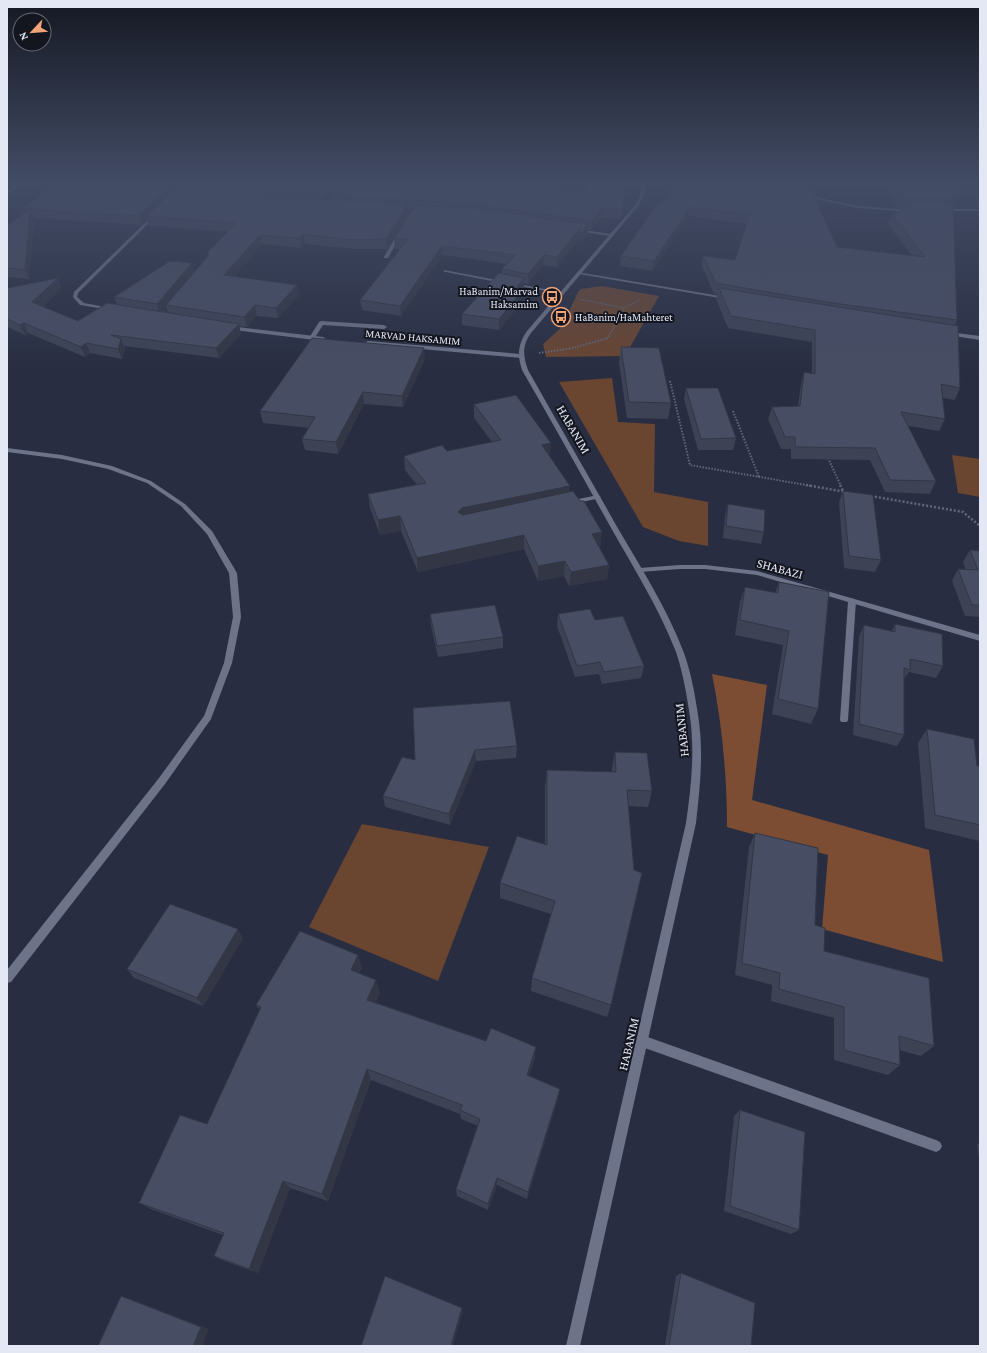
<svg xmlns="http://www.w3.org/2000/svg" width="987" height="1353" font-family="'Crimson Pro',serif">
	<rect width="100%" height="100%" fill="#282d41"/>
	<path fill="#6a4530" d="M602 286 659 296 625 356 546 357 543 344 561 328 578 292 581 289Z
		M612 378 618 422 655 424 654 492 708 502V546L679 541 643 527 559 382Z
		M952 455 980 459V497L958 493Z
		M362 824 489 847 438 981 309 927Z"/>
	<path fill="#7c4d33" d="M712 674 767 685 752 800 929 850 943 962 822 929 828 855 727 827C727 775 722 724 712 674Z"/>
	<g fill="none" stroke-linecap="round" stroke-linejoin="round">
		<path stroke="#626779" stroke-width="1.5" stroke-dasharray="1 1" stroke-linecap="butt" d="M579 299 624 308
			M620 316 624 308 640 300"/>
		<path stroke="#626779" stroke-width="2" stroke-dasharray="1.5 1.5" stroke-linecap="butt" d="M539 353 573 348 608 338 620 315
			M670 381 690 465 812 486
			M733 411 759 477
			M828 458 841 486"/>
		<path stroke="#626779" stroke-width="2.5" stroke-dasharray="2 2" stroke-linecap="butt" d="M806 485 846 492
			M840 485 843 491
			M871 496 963 512 980 526"/>
		<path fill="#6d7389" fill-rule="evenodd" d="M397 234 401 235 388 258H384V257Z
			M444 270 502 281 504 282 502 283 446 272H444Z
			M512 283 562 292 564 293 562 294 514 285H512Z
			M321 321 384 325 387 327 384 329 323 325 314 339H310L309 338 319 322Z
			M598 495 601 497 600 498 569 505 566 503 569 501Z
			M852 598 856 601 848 720 847 722H841L840 720 848 601Z
			M642 1035 936 1140 940 1142 942 1146 940 1150 936 1152 642 1047 638 1045 636 1041 638 1037Z"/>
		<path fill="#6d7389" fill-rule="evenodd" d="M16 184H20L7 195V192Z
			M806 195 858 206 911 210 913 211 911 212 858 208 805 197Z
			M943 209H980V211H942Z
			M154 214 157 215 78 293 77 297 84 303 111 308V310L80 305 73 297 74 292Z
			M576 229 611 234 613 235 611 236 577 231 575 230Z
			M577 272 726 297 728 298 726 299 579 274H577Z
			M229 326 323 337 326 339 323 341 227 329 226 328Z
			M949 332 980 336V340L947 335V333Z
			M368 341 521 354 524 356 521 358 366 344V342Z
			M7 448 62 455 112 466 151 481 185 504 212 531 237 573 241 617 232 663 211 719 165 784 11 982 7 983V970L159 778 204 716 224 663 233 617 229 573 207 534 181 506 147 483 108 469 62 459 7 452Z
			M680 565H705L757 571 980 635V641L757 575 705 569H680L639 572 635 570 639 568Z"/>
		<path fill="#6d7389" fill-rule="evenodd" d="M640 184H644L645 192 639 205 531 333C522 345 523 356 528 370 557 422 587 473 616 525 640 566 667 608 684 653 691 673 695 694 698 715 704 751 700 787 696 823L580 1346H566L686 823C691 788 695 753 690 717 687 696 683 673 676 652 659 608 633 567 610 526 581 474 552 422 522 370 517 355 518 344 527 331L636 204 641 192Z"/>
	</g>
	<path fill="#3d4255" fill-rule="evenodd" d="M53 184H529V185L623 209 622 218 621 219 601 217 591 230 588 229V234L579 244 580 237 557 267 543 265 528 284 524 283V288L517 297V308L499 330 462 325V314L502 274V269L507 264 443 255 401 316 362 310 360 300 400 249H395L394 239 413 209H409V214L387 249H354L305 244 301 248 262 244 234 277 297 285 299 295 278 318 257 316 247 327 239 326 241 334 219 358 124 346 125 349 122 359 90 353 85 357 28 333 25 335 7 327V288H61L42 307 78 321 117 304 114 297 195 272 208 256 207 253 228 232 149 226 147 219 141 225 34 218 29 279 7 277V226L26 212 24 208ZM166 307 168 312 163 311Z
		M673 184H810V185L809 190 837 247 912 256 888 224 892 214 900 211 901 208H897L885 184H980V226L978 212 980 208H977L976 197 953 199 951 203 957 320 955 325 960 388 955 400 943 398 945 419 939 431 908 426 936 481 930 494 885 492 870 460 791 459V449H781L768 419 772 407 798 406 801 384 804 372 812 374V342L728 328 716 299 717 294H714L702 266 703 256 735 260 747 224 688 216 653 271 620 266 621 256 663 203Z
		M621 347 671 403 668 419 627 418 619 363Z
		M425 359 403 407 364 404 338 454 305 450 302 439 309 428 263 423 260 411Z
		M686 388 736 438 733 450H698L684 399Z
		M474 404 550 457 569 492 602 532 600 547H599L609 565 607 579 569 586 564 576 538 581 524 549 418 572 401 531 380 535 370 508 368 494 417 485 405 470 404 456 447 451 492 442 474 418Z
		M843 491 881 560 875 572 844 568 839 502Z
		M728 504 764 532 761 544 723 538 725 516Z
		M970 550 980 551V617L965 616 952 581 958 569 966 570 963 562Z
		M779 582 818 709 811 724 772 714 783 645 735 635 740 602 745 587 775 593Z
		M430 614 503 637V648L438 657 431 626Z
		M558 614 595 620 644 666 641 678 602 684 599 674 575 677 557 626Z
		M895 624 943 666 936 678 909 672 904 679V735L897 746 853 735 859 637 864 625 892 631Z
		M413 708 517 746 516 758 476 761 450 825 385 807 383 796 415 760Z
		M927 729 977 766H980V844V841L925 828 918 743Z
		M615 752 652 791 648 807 628 806 611 1005 607 1017 531 991 532 978 551 914 500 898V883L545 844V786L547 770 612 772V768Z
		M755 833 815 925 824 951 934 1046 921 1056 899 1050 900 1065 888 1075 834 1060V1018L771 1001 772 985 735 975 749 847Z
		M243 938 203 1006 134 978 127 969Z
		M358 955 362 968 359 973 380 993 375 1002 535 1058 529 1076 558 1099 527 1199 497 1185 488 1210 457 1196 456 1189 478 1126 461 1119 460 1114 371 1080 328 1201 290 1188 258 1273 224 1261 214 1256 223 1235 151 1209 139 1203 207 1124 260 1010 256 1005Z
		M740 1110 799 1230 791 1234 724 1211 734 1116Z
		M980 1143V1165L977 1144Z
		M681 1273 751 1346H665L676 1276Z"/>
	<path fill="#323645" d="M172 184H183L178 186 179 188 149 217 146 216 147 219 141 225 138 216Z
		M331 184H338L330 195V196L325 204 324 195Z
		M980 186 976 197 953 199 954 197 953 188Z
		M408 204 409 214 387 249 386 239Z
		M690 207 688 216 653 271 654 261Z
		M602 208 601 217 591 230 592 221Z
		M30 209 34 218 29 279 25 270Z
		M623 209 622 218 621 219 622 210Z
		M588 224V234L579 244 580 237 557 267V257L581 227Z
		M303 234 305 244 301 248 300 238Z
		M260 235 262 244 227 285 224 275Z
		M442 246 443 255 401 316 400 306Z
		M544 255 543 265 528 284V274Z
		M192 263 195 273 166 305V307L160 314 157 304Z
		M58 278 61 288 36 312 32 302Z
		M524 278V288L517 297V308L499 330V319L510 296Z
		M297 285 299 295 278 318 276 308Z
		M255 305 257 316 247 327 244 317Z
		M24 323 28 333 25 335 20 325Z
		M239 324 241 334 219 358 216 348Z
		M121 339 125 349 122 359 118 349Z
		M86 343 90 353 85 357 81 347Z
		M424 348 425 359 403 407 402 396Z
		M363 392 364 404 338 454 336 442Z
		M551 443 550 457 542 445Z
		M570 486 568 500 463 523 458 512 462 508Z
		M400 516 401 531 380 535 378 520Z
		M602 532 600 547 591 548 592 534Z
		M524 535V549L418 572 417 558Z
		M565 561 564 576 538 581V566Z
		M609 565 607 579 569 586 571 572Z
		M475 750 476 761 450 825 449 814Z
		M238 929 243 938 203 1006 197 998Z
		M358 955 362 968 355 982 351 970Z
		M376 980 380 993 371 1011 367 1000Z
		M536 1047 535 1058 526 1085 527 1075Z
		M367 1069 371 1080 328 1201 322 1194Z
		M560 1089 558 1099 527 1199 528 1192Z
		M497 1178V1185L488 1210V1204Z
		M283 1181 290 1188 258 1273 249 1269Z
		M121 1296 131 1299 209 1329 202 1346H193Z
		M462 1308 463 1312 453 1346H451Z"/>
	<path fill="#474d63" stroke="#323645" d="M53 184H172L138 216 30 209 25 270 7 268V226L30 209 24 208Z
		M180 184H331L324 195 178 186Z
		M338 184H523L586 193 587 184H625L623 209 622 210 602 208 592 221 473 204 330 195Z
		M673 184H776L775 186 812 191 837 247 925 257 892 214 906 209 903 203H953L957 320 826 302 716 283 703 256 735 260 750 214 690 207 654 261 621 256 658 203H663Z
		M796 184H810V185Z
		M894 184H980V186L953 188 954 197H901Z
		M173 191 408 204 386 239 353 240 303 234 300 238 260 235 224 275 297 285 276 308 255 305 244 317 166 305 209 255 207 253 236 223 146 216Z
		M415 205 473 208 588 224 580 235 581 227 557 257 544 255 528 274 502 269 515 255 442 246 400 306 360 300 408 239H394Z
		M170 261 192 263 157 304 114 297Z
		M499 273 524 278 510 296 517 297 499 319 462 314Z
		M58 278 32 302 78 321 107 303 239 324 216 348 111 335 121 339 118 349 86 343 81 347 24 323 20 325 7 319V288Z
		M719 288 958 326 960 388 941 384 945 419 901 412 936 481 890 480 875 448 795 447V437H785L772 407 800 406 804 372 815 374V330L731 316Z
		M312 338 424 348 402 396 363 392 336 442 302 439 315 417 260 411Z
		M621 347 659 348 671 403 629 402Z
		M686 388H718L736 438 701 439Z
		M516 395 551 443 542 445 570 486 462 508 458 512 463 515 573 491 580 501H584L602 532 592 534 609 565 571 572 565 561 538 566 524 535 417 558 400 516 378 520 368 494 426 483 404 456 442 445 447 451 501 440 474 404Z
		M843 491 873 495 881 560 849 556Z
		M728 504 765 510 764 532 726 526Z
		M970 550 980 551V605H972L958 569 978 570Z
		M779 582 829 592 818 709 778 699 789 631 740 620 745 587 778 593Z
		M495 605 503 637 437 646 430 614Z
		M590 609 595 620 623 616 644 666 604 672 600 662 577 666 558 614Z
		M895 624 942 634 943 666 910 659V670L904 668V735L859 724 864 625 895 632Z
		M510 701 517 746 475 750 449 814 383 796 402 757 415 760 413 708Z
		M927 729 974 739 977 766H980V825L935 815Z
		M615 752 647 753 652 791 627 790 634 870 642 873 611 1005 532 978 555 901 500 883 517 836 547 845V770L616 772Z
		M755 833 818 848 815 925 825 928 824 951 929 978 934 1046 899 1036 900 1065 844 1050V1007L779 989 780 973 742 963Z
		M170 904 238 929 197 998 127 969Z
		M300 931 358 955 351 970 376 980 367 1000 486 1041 491 1028 536 1047 527 1075 560 1089 528 1192 497 1178 488 1204 456 1189 480 1119 460 1110 462 1105 367 1069 322 1194 283 1181 249 1269 214 1256 224 1233 139 1203 180 1115 207 1124 261 1007 256 1005Z
		M740 1110 805 1132 799 1230 730 1206Z
		M681 1273 755 1303 751 1346H669Z
		M385 1276 462 1308 451 1346H361Z
		M121 1296 201 1327 193 1346H98Z"/>
	<linearGradient id="sky" x2="0" y2="1"><stop stop-color="#161924"/><stop offset="0.49" stop-color="#424c65"/><stop offset="1" stop-color="#424c65" stop-opacity="0"/></linearGradient>
	<rect width="987" height="373" fill="url(#sky)"/>
	<defs>
		<symbol id="bus-ring" viewBox="-11 -11 22 22"><circle r="9.5" fill="#13161f" stroke="#efa377" stroke-width="1.5"/><path d="M-5-6H5V4H4V6H2V4H-2V6H-4V4H-5ZM-3.5-4V0h7V-4ZM-3.5 1.2v1.5H-2V1.2ZM2 1.2v1.5H3.5V1.2Z" fill="#efa377"/></symbol>
	</defs>
	<g fill-rule="evenodd">
		<use href="#bus-ring" x="541" y="286" width="22" height="22"/>
		<use href="#bus-ring" x="550" y="306" width="22" height="22"/>
	</g>
	<g text-anchor="middle" stroke-width="4" stroke-linejoin="round" paint-order="stroke">
		<g font-size="11" fill="#e4e8f5" stroke="#13161f" text-anchor="end">
			<text x="538" y="295">HaBanim/Marvad<tspan x="538" dy="13">Haksamim</tspan></text>
			<text x="575" y="321" text-anchor="start">HaBanim/HaMahteret</text>
		</g>
		<g font-size="11" fill="#e4e8f5" stroke="#13161f">
			<text transform="translate(413 337) rotate(5)" y="4">MARVAD HAKSAMIM</text>
		</g>
		<g font-size="13" fill="#e4e8f5" stroke="#13161f">
			<text transform="translate(574 429) rotate(60)" y="5">HABANIM</text>
			<text transform="translate(780 568) rotate(15)" y="5">SHABAZI</text>
			<text transform="translate(681 730) rotate(-96)" y="5">HABANIM</text>
			<text transform="translate(628 1044) rotate(-77)" y="5">HABANIM</text>
		</g>
	</g>
	<rect width="987" height="1353" fill="none" stroke="#e4e8f5" stroke-width="16"/>
	<g transform="translate(32 32) rotate(244)"><circle r="19" fill="#13161f" stroke="#676a75"/>
	<path d="M0-3L7 15L0 10L-7 15Z" fill="#efa377"/>
	<text y="-6" font-size="11" font-weight="bold" text-anchor="middle" fill="#e4e8f5">N</text>
	</g>
</svg>
